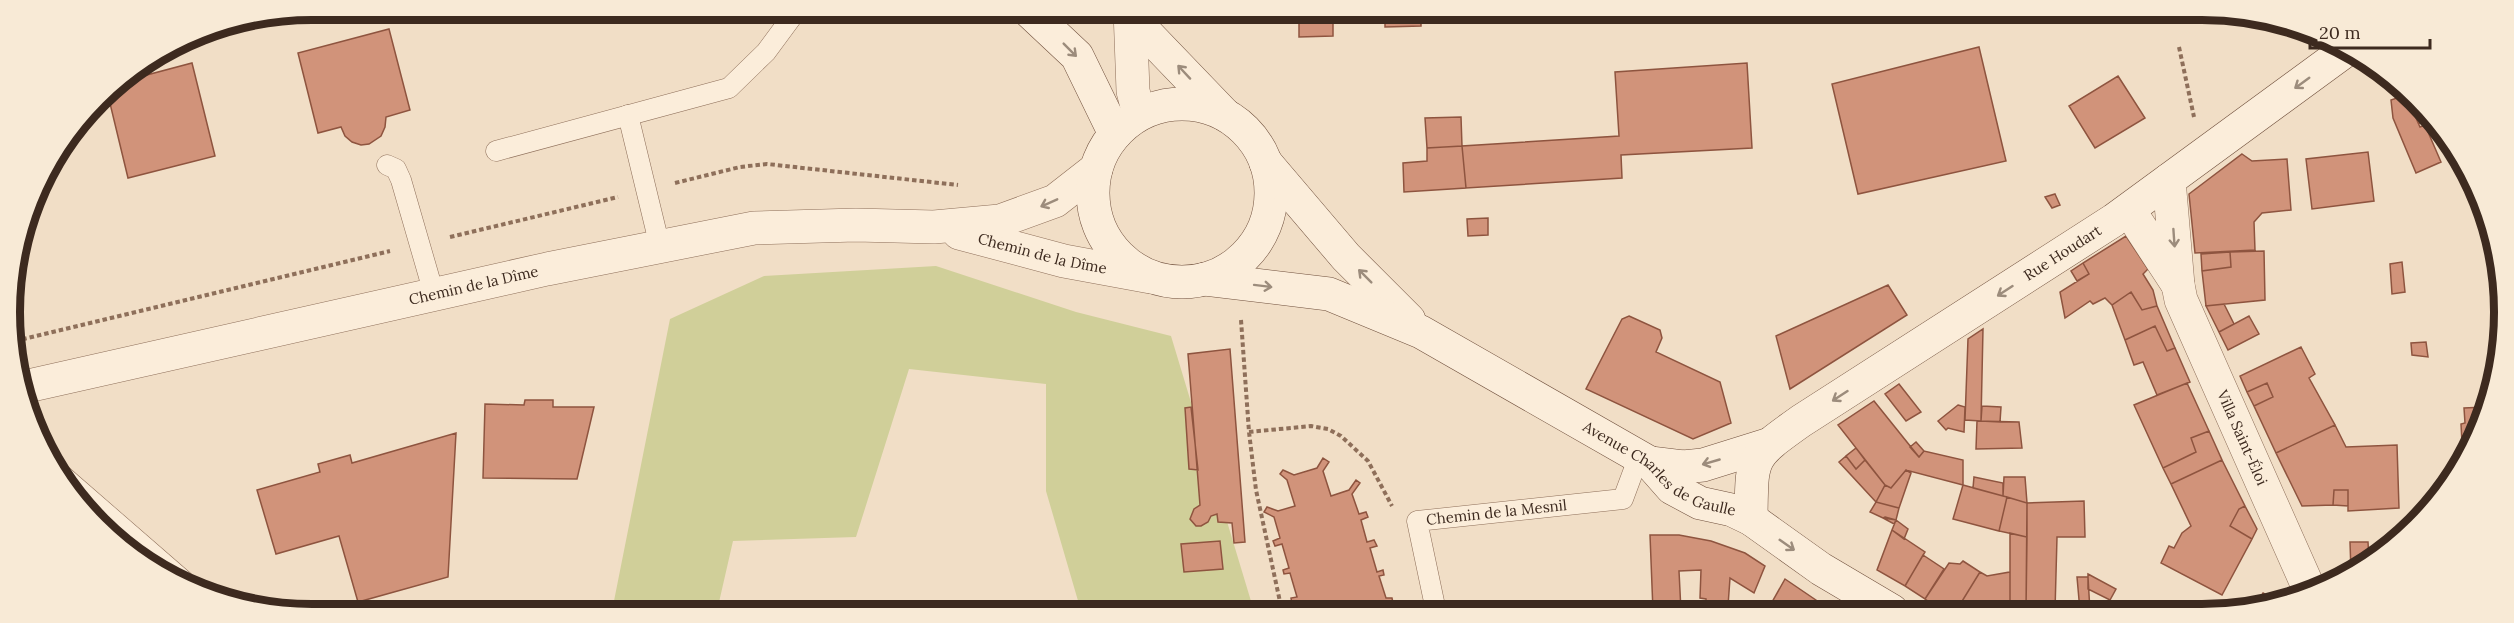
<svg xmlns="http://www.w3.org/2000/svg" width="2514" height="623" font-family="Lora,serif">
	<rect width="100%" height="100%" fill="#f1dec6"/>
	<path fill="#d0cf99" d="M936 266 1076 312 1171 336 1254 611H1081L1046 491V384L909 369 856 537 733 541 717 611H612L670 319 764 276Z"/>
	<path fill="#d1937a" stroke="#8e543f" stroke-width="1.5" d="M1282 10 1421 11V26L1385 27V17L1333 20V36L1299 37V22H1283Z
		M389 29 410 110 386 117 385 127 381 136 369 144 361 145 352 142 345 136 341 127 318 133 298 53Z
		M1979 47 2006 161 1858 194 1832 84Z
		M192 63 215 156 128 178 107 91 113 84Z
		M1747 63 1752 148 1621 155 1622 178 1466 188 1462 146 1619 136 1615 72Z
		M2118 76 2145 118 2095 148 2069 106Z
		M2396 87 2424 112 2415 116 2420 127 2425 125 2441 162 2416 173 2393 118 2391 100 2397 98Z
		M2424 112 2432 119 2419 124 2415 116Z
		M1461 117 1462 146 1427 148 1425 118Z
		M1462 146 1466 188 1404 192 1403 163 1427 161V148Z
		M2368 152 2374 201 2312 209 2306 159Z
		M2242 154 2252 161 2287 159 2291 210 2262 213 2254 222 2255 250 2195 253 2189 194Z
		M2055 194 2060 205 2052 208 2045 197Z
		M1488 218V235L1468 236 1467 219Z
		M2126 236 2148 269 2143 274 2153 290 2157 306 2142 310 2131 292 2112 305 2105 298 2093 304 2090 301 2065 318 2060 292 2089 274 2083 263Z
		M2264 251 2265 300 2206 306 2202 271 2231 267 2230 252Z
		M2230 252 2231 267 2202 271 2201 254Z
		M2402 262 2405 292 2392 294 2390 264Z
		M2083 263 2089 274 2077 281 2071 271Z
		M1888 285 1907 315 1790 389 1776 336Z
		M2131 292 2142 310 2157 306 2175 348 2167 351 2155 326 2125 340 2112 305Z
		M2224 304 2234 324 2219 332 2206 306Z
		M1629 316 1660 330 1662 338 1656 352 1720 382 1731 423 1693 439 1586 389 1622 319Z
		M2249 316 2259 334 2228 350 2219 332Z
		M2155 326 2167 351 2175 348 2190 382 2157 395 2143 362 2134 365 2125 340Z
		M1983 329 1981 421 1965 420 1968 339Z
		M2426 342 2428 357 2412 355 2411 343Z
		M2301 347 2315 374 2309 378 2335 425 2276 453 2254 406 2273 397 2267 383 2247 392 2240 376Z
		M1230 349 1245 542 1234 543 1232 523 1218 522 1217 514 1211 516 1208 522 1201 526H1196L1190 519 1194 509 1200 505 1188 354Z
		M2187 383 2209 431 2191 438 2196 452 2163 468 2134 405Z
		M2267 383 2273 397 2254 406 2247 392Z
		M1899 384 1921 412 1906 421 1885 394Z
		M525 400H553V407H594L577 479 483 478 485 404 524 405Z
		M1874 401 1919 457 1924 451 1963 460V485L1906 470 1891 488 1885 485 1838 425Z
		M1958 405 1965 407 1964 432 1948 428 1946 430 1938 421Z
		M1982 406 2001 407 2000 422 1981 421Z
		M1191 407 1198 470 1189 469 1185 408Z
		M2485 407 2474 446 2463 461 2461 424 2465 423 2464 408Z
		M1977 421 2019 422 2022 448 1976 449Z
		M2335 425 2346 447 2397 445 2399 508 2348 511V490H2334L2333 505 2302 506 2276 453Z
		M2209 431 2222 460 2171 484 2163 468 2196 452 2191 438Z
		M456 433 448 577 358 602 339 536 276 554 257 490 320 472 318 464 350 455 352 463Z
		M1916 442 1924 451 1919 457 1910 447Z
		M1856 448 1865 460 1856 469 1846 456Z
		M1846 456 1856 469 1865 460 1885 485 1876 502 1839 462Z
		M1323 458 1329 462 1323 471 1331 496 1349 490 1356 480 1360 483 1352 494 1359 514 1366 512 1368 517 1361 520 1367 542 1374 540 1377 546 1370 548 1377 572 1383 570 1384 575 1379 576 1386 598H1392L1393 603 1388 605 1389 611H1302L1300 601 1292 604 1291 598 1297 597 1290 573 1284 574 1283 570 1289 568 1282 544 1275 546 1273 541 1280 538 1274 517 1264 512 1267 507 1278 511 1295 506 1287 480 1280 474 1283 470 1294 475 1317 468Z
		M2222 460 2245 506 2239 509 2230 526 2252 539 2222 595 2161 563 2169 546 2174 548 2182 533 2191 526 2171 484Z
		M1906 470 1911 473 1899 508 1876 502 1885 485 1891 488Z
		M1974 477 2003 483V496L1973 488Z
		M2004 477H2025L2027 503 2003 496Z
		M1963 485 2007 497 1999 531 1953 519Z
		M2334 490H2348V506L2333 505Z
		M2007 497 2027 503V537L1999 531Z
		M2084 501 2085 537H2057L2055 611H2026L2027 503Z
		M1876 502 1899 508 1896 520 1883 518 1870 512Z
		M2245 506 2257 529 2252 539 2230 526 2239 509Z
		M1885 517 1896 520 1894 524 1883 518Z
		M1896 520 1908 529 1904 539 1892 530Z
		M1892 530 1925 552 1905 586 1877 570Z
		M2010 533 2027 537 2026 611H2006L2010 604Z
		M1650 535H1679L1711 541 1745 553 1765 566 1754 593 1730 578 1728 606 1706 603V599L1700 598 1701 570 1679 571 1681 611H1653Z
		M1220 541 1223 569 1184 572 1181 544Z
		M2350 542H2368L2369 560 2351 572Z
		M1923 555 1944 569 1925 599 1905 586Z
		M1963 561 1980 572 1956 611H1943L1925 599 1949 563 1960 564Z
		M1980 572 1987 576 2010 572V604L2006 611H1956Z
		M2088 574 2116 589 2110 600 2088 589Z
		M2077 577H2088L2090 611H2080Z
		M1785 579 1832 611H1767Z
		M2263 593 2276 601 2255 607Z"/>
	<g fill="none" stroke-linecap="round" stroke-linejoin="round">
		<defs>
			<g id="lane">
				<path d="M628 115 660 247"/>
				<path d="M496 151 729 88 766 52 797 10"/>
				<path d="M387 165 396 169 401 180 434 294"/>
				<path d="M62 475 184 581"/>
				<path id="s1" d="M1436 611 1417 521 1623 499 1639 456"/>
			</g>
			<g id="street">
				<path d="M1130 10 1133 91 1139 114"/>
				<path d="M2129 210 2178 285 2169 180"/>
				<path id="s2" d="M959 233 1064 261 1151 277"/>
				<path id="s3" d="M2178 285 2181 300 2310 591"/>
				<path id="s4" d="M19 388 547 269 754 228 856 225 934 227 1000 221 1055 201 1096 169"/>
			</g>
			<g id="secondary">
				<path d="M1028 10 1077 56 1115 134"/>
				<path d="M1124 10 1224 114"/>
				<circle cx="1182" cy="193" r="89"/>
				<path d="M1266 163 1346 257 1409 320"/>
				<path id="s5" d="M1205 279 1329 294 1421 332 1650 463 1672 488 1700 503 1732 510 1751 519 1821 569 1892 611"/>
				<path d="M1650 463 1683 467 1703 465 1767 445"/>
				<path id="s6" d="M1751 519C1752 456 1749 458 1801 421L2114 220 2349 48"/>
			</g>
		</defs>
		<use href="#lane" stroke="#8e6f5a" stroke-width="21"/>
		<use href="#street" stroke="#8e6f5a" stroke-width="34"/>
		<use href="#secondary" stroke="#70503d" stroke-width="34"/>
		<path stroke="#8e6f5a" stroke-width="4" stroke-dasharray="4.5 3" stroke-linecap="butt" d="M2179 47 2194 117
			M675 183 740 167 767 164 958 185
			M450 237 618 197
			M1241 320 1249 432 1256 490 1282 611
			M15 341 390 251
			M1249 432 1311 426 1328 429 1341 436 1368 461 1392 506"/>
		<use href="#lane" stroke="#fbedda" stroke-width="20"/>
		<use href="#street" stroke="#fbedda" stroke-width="33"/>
		<use href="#secondary" stroke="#fbedda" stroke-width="33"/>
	</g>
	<defs><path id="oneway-shaft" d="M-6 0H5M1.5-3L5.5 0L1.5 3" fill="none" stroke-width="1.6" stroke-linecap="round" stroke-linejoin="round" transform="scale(1.5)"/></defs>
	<g stroke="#9c8c7c">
		<use href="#oneway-shaft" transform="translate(1070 50) rotate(45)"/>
		<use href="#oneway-shaft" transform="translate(1184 72) rotate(-133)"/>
		<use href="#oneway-shaft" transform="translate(2302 83) rotate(144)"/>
		<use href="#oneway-shaft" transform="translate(1049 203) rotate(156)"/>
		<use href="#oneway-shaft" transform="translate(2174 238) rotate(86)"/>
		<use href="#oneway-shaft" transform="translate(1365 276) rotate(-135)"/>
		<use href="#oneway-shaft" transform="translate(1263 286) rotate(7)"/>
		<use href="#oneway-shaft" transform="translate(2005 291) rotate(147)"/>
		<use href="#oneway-shaft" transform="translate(1840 396) rotate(147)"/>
		<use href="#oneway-shaft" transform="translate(1711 462) rotate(164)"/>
		<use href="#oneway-shaft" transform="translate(1787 545) rotate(35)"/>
	</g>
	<g text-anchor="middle" stroke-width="4.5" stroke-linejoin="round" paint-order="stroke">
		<g font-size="15" fill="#3d2a1f" stroke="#f8ead6">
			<text dy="5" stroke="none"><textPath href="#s2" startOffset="86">Chemin de la Dîme</textPath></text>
			<text dy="5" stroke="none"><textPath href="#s6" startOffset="430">Rue Houdart</textPath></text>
			<text dy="5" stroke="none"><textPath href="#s4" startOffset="466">Chemin de la Dîme</textPath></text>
			<text dy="5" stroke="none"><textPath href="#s3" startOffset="166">Villa Saint-Éloi</textPath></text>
			<text dy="5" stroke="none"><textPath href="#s5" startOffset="501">Avenue Charles de Gaulle</textPath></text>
			<text dy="5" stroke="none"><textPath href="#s1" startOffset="172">Chemin de la Mesnil</textPath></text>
		</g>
	</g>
	<path d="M0 0H2514V623H0ZM312 20H2202A292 292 0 0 1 2494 312V312A292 292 0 0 1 2202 604H312A292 292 0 0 1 20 312V312A292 292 0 0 1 312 20Z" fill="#f8ead6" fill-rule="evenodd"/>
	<path fill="none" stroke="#3d2a1f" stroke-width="8" d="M312 20H2202A292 292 0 0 1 2494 312V312A292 292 0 0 1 2202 604H312A292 292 0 0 1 20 312V312A292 292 0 0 1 312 20Z"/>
	<path d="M2310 39v9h120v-9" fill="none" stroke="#3d2a1f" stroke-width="3"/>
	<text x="2319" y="39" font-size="18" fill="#3d2a1f" stroke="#f8ead6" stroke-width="4.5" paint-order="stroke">20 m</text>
</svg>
